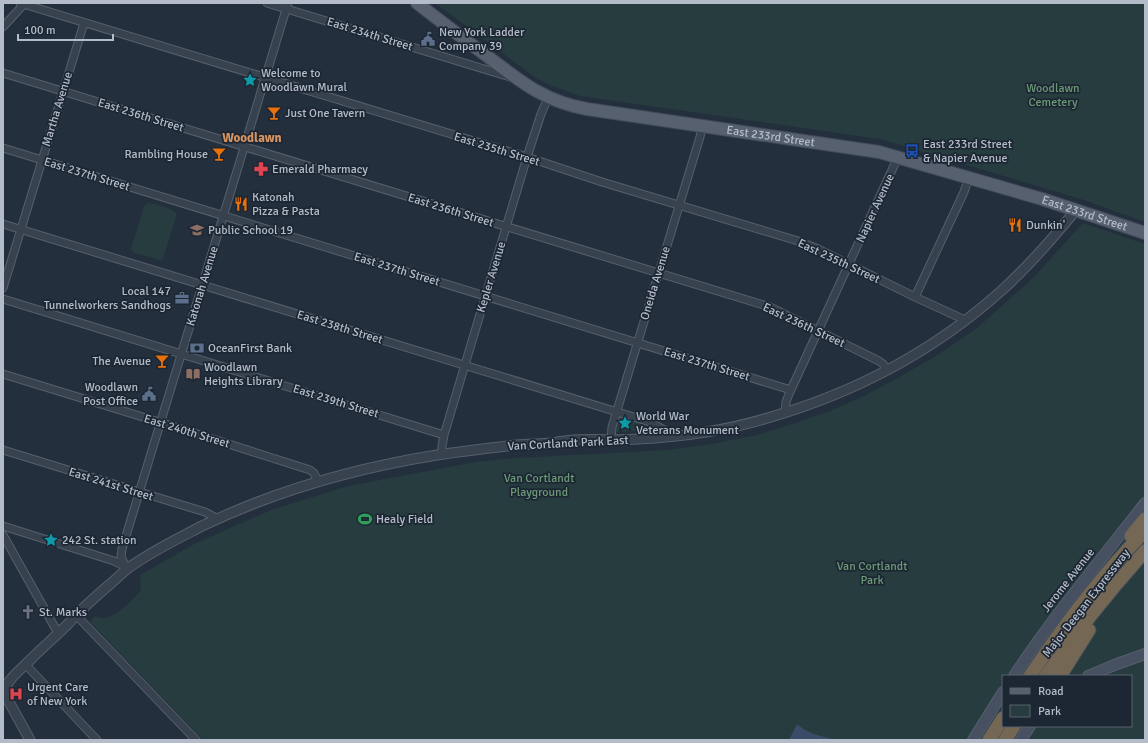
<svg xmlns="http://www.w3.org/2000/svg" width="1148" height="743" font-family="Signika,sans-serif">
	<rect width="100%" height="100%" fill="#242f3e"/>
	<path fill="#263c3f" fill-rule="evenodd" d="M435 3H1145V222L1084 200 880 139 580 96 550 85 536 78Z
		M147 203C153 203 172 208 176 213V217L164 255 163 259 160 260 134 253 131 249 144 207Z
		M1083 223 1145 244V740H203L90 622 95 616C98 617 102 618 105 618 118 616 133 599 141 590L140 575 196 543 271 510 348 486 476 462 516 458 668 450 711 444 757 435 792 424 830 411 862 397 898 378 939 354 977 328 1032 279 1066 242ZM1003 676H1131V726H1003Z
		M619 414 651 424 649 431 616 432Z"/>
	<path fill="#394c67" d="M797 724C809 735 824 737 840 740H789Z"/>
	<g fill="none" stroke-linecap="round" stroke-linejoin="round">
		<defs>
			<path id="minor" d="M20 3 527 157 602 182 798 241 818 249 915 297 965 320
				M267 3 510 77
				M3 27 25 3
				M3 73 770 307 879 361 883 364 887 370
				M3 148 791 390
				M3 224 650 422 657 426 674 436
				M3 288 84 23
				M915 297 964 192 969 177
				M3 299 444 435
				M3 374 172 426 310 470 314 473 318 482
				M785 413 786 402 789 394 898 157
				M611 440 612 427 700 137 702 126
				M3 450 205 512 218 519
				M442 454V446L444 435 527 157 541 114 548 98
				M3 526 114 561 126 567
				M3 535 58 633
				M127 569 121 557 122 549 288 3
				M76 615 196 740
				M25 664 97 740"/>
			<path id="tertiary" d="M3 691 30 740
				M3 695C5 691 6 687 8 683 13 675 22 668 29 661 42 648 56 636 69 623 81 609 95 597 109 585 115 580 121 574 127 569 150 552 177 539 202 526 275 491 356 468 437 455 463 451 489 448 516 445 528 444 540 444 553 443 557 442 561 441 565 441 589 438 614 441 638 439 683 437 729 430 771 417 856 392 935 350 1001 291 1029 266 1053 238 1076 210"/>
			<path id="secondary" d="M1014 676C1054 615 1101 560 1145 503
				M1088 676 1117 664 1145 654
				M973 740 1003 692
				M1021 740 1030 726"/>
			<g id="primary">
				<path id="s1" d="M417 3C439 20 461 37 483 53 519 80 542 101 587 109L879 152 1042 199 1145 233"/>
			</g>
			<path id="motorway" d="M1131 536 1145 519
				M1030 676C1064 625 1102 575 1145 531
				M1046 676C1076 632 1109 591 1145 551
				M1060 676 1089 630
				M989 740 1003 718
				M1005 740 1014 726"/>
		</defs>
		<use href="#minor" stroke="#565f6c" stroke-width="9"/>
		<use href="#tertiary" stroke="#565f6c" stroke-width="11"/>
		<use href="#secondary" stroke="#565f6c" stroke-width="12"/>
		<use href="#primary" stroke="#414a57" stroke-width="14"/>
		<use href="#motorway" stroke="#434c59" stroke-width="15"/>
		<use href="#minor" stroke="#38414e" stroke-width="7"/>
		<use href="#tertiary" stroke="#38414e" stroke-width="9"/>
		<use href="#secondary" stroke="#465061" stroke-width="10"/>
		<use href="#primary" stroke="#56606e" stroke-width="12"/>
		<use href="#motorway" stroke="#746855" stroke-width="13"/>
	</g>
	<defs>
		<symbol id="civic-bare" viewBox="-9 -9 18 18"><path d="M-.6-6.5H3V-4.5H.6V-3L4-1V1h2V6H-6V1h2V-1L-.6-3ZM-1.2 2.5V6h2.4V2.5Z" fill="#5c6f8a" stroke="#1d2633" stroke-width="2.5" paint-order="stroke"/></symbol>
		<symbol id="sight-bare" viewBox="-9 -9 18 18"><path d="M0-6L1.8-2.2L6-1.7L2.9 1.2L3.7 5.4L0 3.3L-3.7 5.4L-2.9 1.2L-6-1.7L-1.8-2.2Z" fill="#0f9aa8" stroke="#1d2633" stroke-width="2.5" paint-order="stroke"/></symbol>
		<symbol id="bar-bare" viewBox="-9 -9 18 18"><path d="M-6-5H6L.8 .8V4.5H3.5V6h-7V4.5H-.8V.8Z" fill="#e8710a" stroke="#1d2633" stroke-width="2.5" paint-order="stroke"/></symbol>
		<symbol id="bus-bare" viewBox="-9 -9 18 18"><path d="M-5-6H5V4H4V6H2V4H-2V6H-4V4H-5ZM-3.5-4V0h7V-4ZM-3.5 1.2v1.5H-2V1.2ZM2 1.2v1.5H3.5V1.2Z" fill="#1a4fb4" stroke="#1d2633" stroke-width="2.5" paint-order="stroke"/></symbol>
		<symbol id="pharmacy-bare" viewBox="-9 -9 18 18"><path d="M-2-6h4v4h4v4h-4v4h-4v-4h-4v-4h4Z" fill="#e0444e" stroke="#1d2633" stroke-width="2.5" paint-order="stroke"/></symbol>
		<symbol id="restaurant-bare" viewBox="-9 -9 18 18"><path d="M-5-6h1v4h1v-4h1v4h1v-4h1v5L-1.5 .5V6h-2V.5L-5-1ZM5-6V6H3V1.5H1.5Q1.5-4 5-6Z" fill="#e8710a" stroke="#1d2633" stroke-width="2.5" paint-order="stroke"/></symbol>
		<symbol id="school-bare" viewBox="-9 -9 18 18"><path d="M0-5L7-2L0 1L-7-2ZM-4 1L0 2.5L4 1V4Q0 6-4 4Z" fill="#8d6e63" stroke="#1d2633" stroke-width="2.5" paint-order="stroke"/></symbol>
		<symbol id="office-bare" viewBox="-9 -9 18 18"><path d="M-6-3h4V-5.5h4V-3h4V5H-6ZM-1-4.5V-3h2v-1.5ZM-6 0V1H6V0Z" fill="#5c6f8a" stroke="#1d2633" stroke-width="2.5" paint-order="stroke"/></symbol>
		<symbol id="bank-bare" viewBox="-9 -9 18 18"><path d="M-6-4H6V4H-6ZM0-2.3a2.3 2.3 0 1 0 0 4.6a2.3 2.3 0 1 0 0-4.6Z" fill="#5c6f8a" stroke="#1d2633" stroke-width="2.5" paint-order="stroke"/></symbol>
		<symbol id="library-bare" viewBox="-9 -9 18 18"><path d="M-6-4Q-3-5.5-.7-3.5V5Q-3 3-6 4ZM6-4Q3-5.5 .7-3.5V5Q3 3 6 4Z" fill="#8d6e63" stroke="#1d2633" stroke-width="2.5" paint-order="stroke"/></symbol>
		<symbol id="stadium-bare" viewBox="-9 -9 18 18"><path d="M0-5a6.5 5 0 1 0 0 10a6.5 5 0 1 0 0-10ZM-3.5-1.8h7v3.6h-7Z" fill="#2e9e5b" stroke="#1d2633" stroke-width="2.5" paint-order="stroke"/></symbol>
		<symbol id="church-bare" viewBox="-9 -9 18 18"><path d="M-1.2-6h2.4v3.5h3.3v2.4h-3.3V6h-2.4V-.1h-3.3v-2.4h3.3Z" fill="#6b7280" stroke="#1d2633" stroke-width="2.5" paint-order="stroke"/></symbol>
		<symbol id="hospital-bare" viewBox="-9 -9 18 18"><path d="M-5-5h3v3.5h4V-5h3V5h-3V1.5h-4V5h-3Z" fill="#e0444e" stroke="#1d2633" stroke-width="2.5" paint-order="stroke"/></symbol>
	</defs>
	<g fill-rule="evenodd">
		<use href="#civic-bare" x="418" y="29" width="20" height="20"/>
		<use href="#sight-bare" x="240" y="70" width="20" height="20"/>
		<use href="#bar-bare" x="264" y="103" width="20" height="20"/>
		<use href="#bus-bare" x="902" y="141" width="20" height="20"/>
		<use href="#bar-bare" x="209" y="144" width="20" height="20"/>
		<use href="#pharmacy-bare" x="251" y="159" width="20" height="20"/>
		<use href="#restaurant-bare" x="231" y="194" width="20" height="20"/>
		<use href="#restaurant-bare" x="1005" y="215" width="20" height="20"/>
		<use href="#school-bare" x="187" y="220" width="20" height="20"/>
		<use href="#office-bare" x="172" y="288" width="20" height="20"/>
		<use href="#bank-bare" x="187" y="338" width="20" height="20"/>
		<use href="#bar-bare" x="152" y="351" width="20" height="20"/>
		<use href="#library-bare" x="183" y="364" width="20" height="20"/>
		<use href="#civic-bare" x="139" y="384" width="20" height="20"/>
		<use href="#sight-bare" x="615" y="413" width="20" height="20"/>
		<use href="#stadium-bare" x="355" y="509" width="20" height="20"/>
		<use href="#sight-bare" x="41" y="530" width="20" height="20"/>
		<use href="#church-bare" x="18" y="602" width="20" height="20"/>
		<use href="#hospital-bare" x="6" y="684" width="20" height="20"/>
	</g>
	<g text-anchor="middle" stroke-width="3.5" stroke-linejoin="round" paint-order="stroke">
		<g font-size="12" fill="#b4bcc9" stroke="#1d2633" text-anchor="start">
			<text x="439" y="36">New York Ladder<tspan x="439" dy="14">Company 39</tspan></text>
			<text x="261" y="77">Welcome to<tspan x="261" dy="14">Woodlawn Mural</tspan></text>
			<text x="285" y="117">Just One Tavern</text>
			<text x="923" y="148">East 233rd Street<tspan x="923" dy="14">&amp; Napier Avenue</tspan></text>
			<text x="208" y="158" text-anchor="end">Rambling House</text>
			<text x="272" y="173">Emerald Pharmacy</text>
			<text x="252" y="201">Katonah<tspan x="252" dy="14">Pizza &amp; Pasta</tspan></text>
			<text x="1026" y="229">Dunkin'</text>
			<text x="208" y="234">Public School 19</text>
			<text x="171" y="295" text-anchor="end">Local 147<tspan x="171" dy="14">Tunnelworkers Sandhogs</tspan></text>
			<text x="208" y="352">OceanFirst Bank</text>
			<text x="151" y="365" text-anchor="end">The Avenue</text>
			<text x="204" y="371">Woodlawn<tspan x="204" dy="14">Heights Library</tspan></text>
			<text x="138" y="391" text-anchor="end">Woodlawn<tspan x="138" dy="14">Post Office</tspan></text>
			<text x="636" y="420">World War<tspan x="636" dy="14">Veterans Monument</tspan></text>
			<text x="376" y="523">Healy Field</text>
			<text x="62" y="544">242 St. station</text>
			<text x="39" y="616">St. Marks</text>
			<text x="27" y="691">Urgent Care<tspan x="27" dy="14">of New York</tspan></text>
		</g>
		<g font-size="12" fill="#b4bcc9" stroke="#1d2633">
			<text transform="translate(370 34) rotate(17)" y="4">East 234th Street</text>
			<text transform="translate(57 109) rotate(-73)" y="4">Martha Avenue</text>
			<text transform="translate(141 115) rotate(17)" y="4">East 236th Street</text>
			<text dy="4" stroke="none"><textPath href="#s1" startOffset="388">East 233rd Street</textPath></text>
			<text transform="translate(497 149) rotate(17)" y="4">East 235th Street</text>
			<text transform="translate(87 174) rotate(17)" y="4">East 237th Street</text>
			<text transform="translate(875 208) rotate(-65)" y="4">Napier Avenue</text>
			<text transform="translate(451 210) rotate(17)" y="4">East 236th Street</text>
			<text dy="4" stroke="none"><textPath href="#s1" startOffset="712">East 233rd Street</textPath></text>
			<text transform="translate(839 261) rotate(25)" y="4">East 235th Street</text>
			<text transform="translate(397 269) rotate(17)" y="4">East 237th Street</text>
			<text transform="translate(491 277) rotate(-73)" y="4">Kepler Avenue</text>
			<text transform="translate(655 283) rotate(-73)" y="4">Oneida Avenue</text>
			<text transform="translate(202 286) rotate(-73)" y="4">Katonah Avenue</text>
			<text transform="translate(804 325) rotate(25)" y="4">East 236th Street</text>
			<text transform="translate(340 327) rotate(17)" y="4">East 238th Street</text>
			<text transform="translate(707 364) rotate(17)" y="4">East 237th Street</text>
			<text transform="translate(336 401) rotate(17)" y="4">East 239th Street</text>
			<text transform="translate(187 431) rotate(17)" y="4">East 240th Street</text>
			<text transform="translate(568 443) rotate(-3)" y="4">Van Cortlandt Park East</text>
			<text transform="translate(111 484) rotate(17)" y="4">East 241st Street</text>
			<text transform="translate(1068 580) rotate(-52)" y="4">Jerome Avenue</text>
			<text transform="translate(1086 603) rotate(-52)" y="4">Major Deegan Expressway</text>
		</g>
		<g font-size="12" fill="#6b9a76" stroke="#1d2633">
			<text x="1053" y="92">Woodlawn<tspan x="1053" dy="14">Cemetery</tspan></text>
			<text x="539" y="482">Van Cortlandt<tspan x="539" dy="14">Playground</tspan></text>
			<text x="872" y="570">Van Cortlandt<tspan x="872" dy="14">Park</tspan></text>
		</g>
		<g font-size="13" font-weight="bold" fill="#d59563" stroke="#1d2633">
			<text x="252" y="142">Woodlawn</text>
		</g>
	</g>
	<rect width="1148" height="743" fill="none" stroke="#b4bcc9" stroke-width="8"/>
	<rect x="1002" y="675" width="130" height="52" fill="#1d2633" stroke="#59626f"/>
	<rect x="1010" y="688" width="20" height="6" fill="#56606e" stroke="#59626f"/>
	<text x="1038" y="695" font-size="12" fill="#b4bcc9">Road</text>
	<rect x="1010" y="705" width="20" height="12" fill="#263c3f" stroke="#59626f"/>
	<text x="1038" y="715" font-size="12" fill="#b4bcc9">Park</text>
	<path d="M18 34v6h95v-6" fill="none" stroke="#b4bcc9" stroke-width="2"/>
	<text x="24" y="34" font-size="12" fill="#b4bcc9" stroke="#1d2633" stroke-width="3" paint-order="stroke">100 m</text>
</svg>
